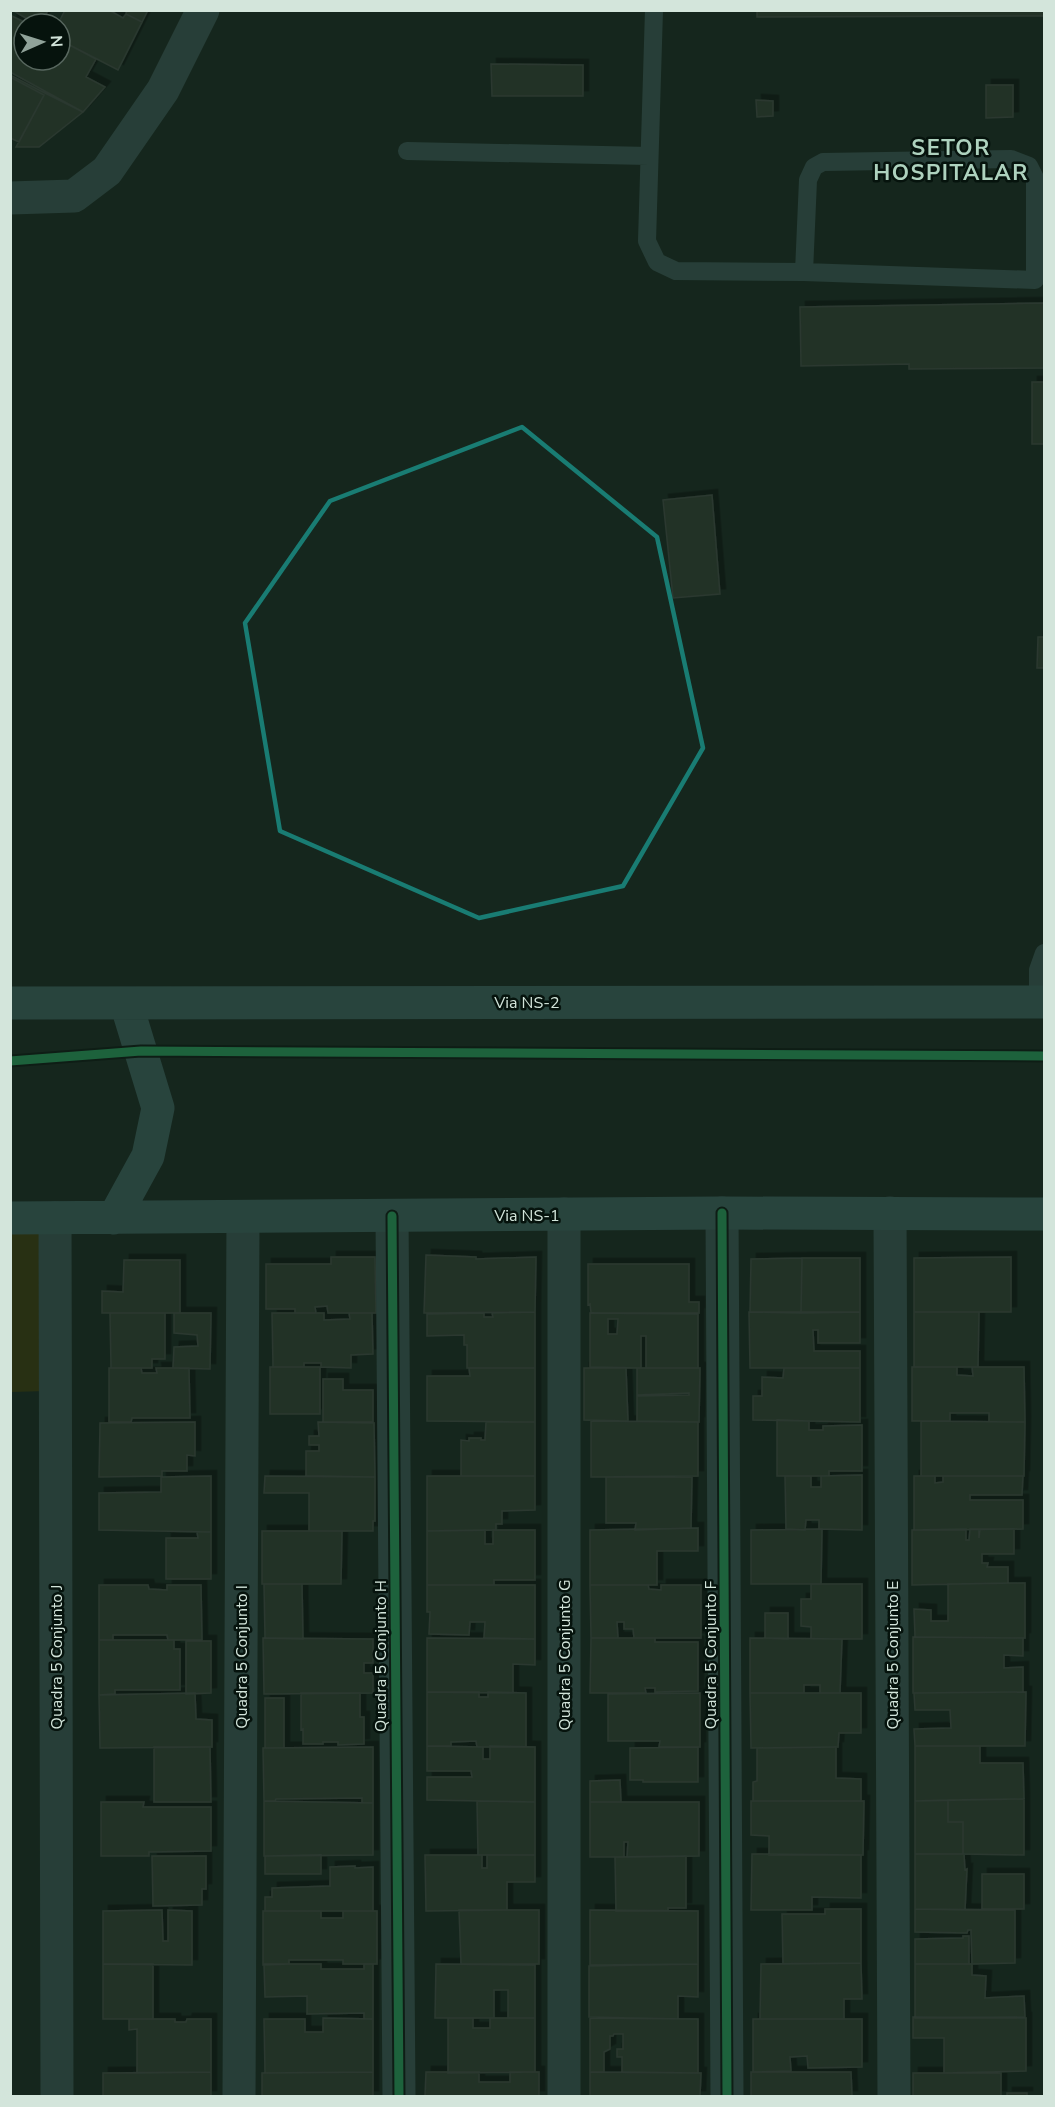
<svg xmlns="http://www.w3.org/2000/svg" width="1055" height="2107" font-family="'Nunito Sans',sans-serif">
	<defs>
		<filter id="shadow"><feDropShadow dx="5.5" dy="-5.5" stdDeviation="0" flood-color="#0009"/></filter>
	</defs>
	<rect width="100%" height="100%" fill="#15271e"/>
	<path fill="#3f3c07" d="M10 1231H39L46 1391 11 1392Z"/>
	<path fill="#333f33" stroke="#445046" stroke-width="1.5" fill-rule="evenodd" filter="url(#shadow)" d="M12 10H48L41 24H36Z
		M65 10H109L123 18 126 14 142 22 118 70 60 40V24H58Z
		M127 10H148L142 22 126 14Z
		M757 10H1044V16L757 17Z
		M12 16 28 24H24V60H60V40L96 59 86 77 105 87 83 112 10 72Z
		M491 64 583 65V96H492Z
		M10 75 41 91 83 112 39 147H16L44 95 10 77Z
		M10 77 44 95 19 142 10 138Z
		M986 85H1013V117L986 118Z
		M756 100 773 101V116L757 117Z
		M1044 303V368L909 369V364L801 366 800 307Z
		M1032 382H1044V444H1032Z
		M712 495 720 594 673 598 663 500Z
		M1038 637H1044V668H1037Z
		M426 1255 476 1257V1259L536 1257 535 1312 424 1313Z
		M331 1257H375L376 1313H328L327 1306 315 1307 316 1313H295V1309H266V1264H331Z
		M1011 1257V1312H914V1258Z
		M802 1258 801 1313 750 1312 751 1259Z
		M802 1258H860V1312L801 1313Z
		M124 1260H180V1313H102V1291L123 1292Z
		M588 1264H689V1302H699V1313H591L590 1304 588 1305Z
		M535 1312V1368H467V1345H464V1335L427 1336V1314L484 1313V1317H493L492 1313Z
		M749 1312H860V1343H818V1330H813L814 1351H860V1368H750Z
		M914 1312H979L978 1367H914Z
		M110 1313H165V1359H152V1368H111Z
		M174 1313H211L210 1369 173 1368 174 1347 198 1346 197 1335 174 1333Z
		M272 1313H324V1320L350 1319 349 1313H372L373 1354 351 1355V1368L321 1367V1363H304V1367H273Z
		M590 1313 698 1314V1368H646V1336H641V1368L590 1367ZM608 1319H618L617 1334H608Z
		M270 1367H320V1414H270Z
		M912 1367H957V1375L973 1376 972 1367H1024L1025 1422H989V1413H950V1421H912Z
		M109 1368H141L142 1373H157L156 1368H189L190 1418H132L131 1422H109Z
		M469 1368H535V1422L427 1421V1376H470Z
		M584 1368H626L628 1421 584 1420Z
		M637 1368H700L699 1422 637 1421V1396L689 1395V1393L637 1395Z
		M784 1368H860V1422L753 1420V1396H762V1377L783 1378Z
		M323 1379H343V1390H373V1422H323Z
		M777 1420 809 1421V1430H823V1426L862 1425V1471H829V1476H777Z
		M591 1421 698 1422V1476L591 1477Z
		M921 1421 1025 1422 1024 1476H921Z
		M195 1422V1456L187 1455V1471H162V1476L99 1477 100 1423Z
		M318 1422 374 1423 375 1477 306 1476V1451H319V1445H309V1436H319Z
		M486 1422H535V1476H461V1440L469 1441V1438H481V1440H485Z
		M862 1475V1530L819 1529V1520H806L805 1530 786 1529 785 1476H811V1487H821V1476Z
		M211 1476V1532L99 1530V1493L161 1492V1477Z
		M265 1476 375 1477V1521H373V1531H309V1493H264Z
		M427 1476H535V1510L502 1511V1524H496V1530L427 1531Z
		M914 1476H935V1483L943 1482V1476H1023L1022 1495H970V1500H1023V1529L914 1530Z
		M606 1477H692L691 1528 635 1530 636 1523H606Z
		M698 1528V1551H657V1585H590V1530Z
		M822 1529 821 1584H751V1530Z
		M966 1529V1540H969L970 1529H979V1538L980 1529H1014V1554H982V1563H988L987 1567H1008V1583L912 1585V1530Z
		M485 1530V1544H493V1530H535V1580H494V1585H427V1531Z
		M262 1531H342L341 1584H262Z
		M197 1532H211V1579H166V1538H198Z
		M1023 1583H1025V1638L915 1637 914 1609 931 1610V1621H948V1584Z
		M264 1584H302L303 1639 265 1638Z
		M811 1584H862V1639H811V1627L801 1626V1599H811Z
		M99 1585H148L149 1589 167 1590V1585H201L202 1640H168L167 1635H113V1640H99Z
		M427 1585H535V1639L484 1638 485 1622H470L469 1635 429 1634 430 1612H427Z
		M590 1585H648L649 1589 661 1590V1585H701V1638H634L633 1629H624V1622H617L618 1638H591Z
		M765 1613H788V1639L765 1638Z
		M913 1637 1023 1638V1656L1004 1655V1668L1023 1667V1692L913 1693Z
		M263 1638 373 1639V1663H364V1673H373V1693L264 1694Z
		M427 1638 535 1639V1665L513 1664V1693L427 1692Z
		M591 1638H655V1642H698V1691L655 1692V1688H645L646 1693H590Z
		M750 1638 842 1639 840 1693H820V1685H804V1693H750Z
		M99 1640H174V1649H180V1690H115V1694L99 1695Z
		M186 1641H211V1693L186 1694Z
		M427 1692H479V1697H488V1692L526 1693V1747H477L476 1741 451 1742V1746H427Z
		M1026 1692 1025 1746H915L914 1729 951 1728 950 1710H915L914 1693Z
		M195 1693 196 1719 212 1720V1747L100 1748 99 1695Z
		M301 1693H360V1717H364V1744L338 1745V1742H323V1744H303V1729L301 1730Z
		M700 1693V1747H659L660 1741H608V1694Z
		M750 1693H861V1733H839L838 1747 751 1748Z
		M265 1698H284V1748H265Z
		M427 1746 483 1747V1759H490V1746L535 1747V1802L427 1800V1777H472L471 1771H427Z
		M915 1746H980V1763H1023L1024 1799 915 1801Z
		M154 1747H210L211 1802H154Z
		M373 1747V1803H362V1798L276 1799 275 1801H264L263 1748Z
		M698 1747V1782H643V1780H630V1748Z
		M836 1747V1778L861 1779V1801H753V1782L757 1781V1748Z
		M620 1780 621 1802H590V1781Z
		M1024 1799V1855L963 1854V1822H948V1800Z
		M948 1800V1822H963V1854H915V1801Z
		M264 1801 373 1803V1855L264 1856Z
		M477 1801 535 1802V1855H478Z
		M751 1801H864L863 1855H769V1836L751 1835Z
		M101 1802H144L143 1807H211V1851L149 1852V1856H101Z
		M590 1802H699V1856L627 1857 628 1842H624V1857H590Z
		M752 1854 861 1855V1898L812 1897V1910H751Z
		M915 1854H964L965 1870 967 1869 965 1910 915 1909Z
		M321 1855V1874H265V1856Z
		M425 1855H482V1868H487V1855H535V1882H507V1910L426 1911Z
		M152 1856H206V1889H202V1905L153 1906Z
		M686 1856V1908H668V1911H616L615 1857Z
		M355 1866V1868L373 1867V1911H265V1897H272V1888L330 1886V1867Z
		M982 1874H1024V1909H982Z
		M825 1909H861V1963L783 1964 782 1914H825Z
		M915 1909 1015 1910V1963L972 1964 971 1930H968L967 1933 915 1932Z
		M162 1910 163 1941H168V1910L192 1911V1965L103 1964V1911Z
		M459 1910H539V1964H461Z
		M590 1910 698 1911V1964L590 1965Z
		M263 1911H321V1918H343V1911H377V1964H343V1960H289V1964L263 1965Z
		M963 1936H969V1964H915V1939L963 1938Z
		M861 1963 862 1999H844V2019H760L761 1964Z
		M103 1964H153V2019H103Z
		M264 1964H321V1969H364V1964H373V2019H364V2013L307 2014V1996L265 1997Z
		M436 1964 535 1965V2018H508V1990H494V2018H435Z
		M698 1964V1997L678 1996V2019L589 2017V1966Z
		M915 1964H972V1975L986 1976 985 1998 1024 1996 1025 2017 915 2018Z
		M913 2017 1026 2018V2071L944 2073V2038H913Z
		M323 2018 373 2019V2072L265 2073 264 2019H305V2032H323Z
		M448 2018H473V2028H490V2018H535V2072L448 2073Z
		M590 2018 698 2019V2073L622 2072V2057H617V2049H623V2034H614L613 2036H610V2049L604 2052V2072H590Z
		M129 2019H175V2022H186L187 2019H211V2072L137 2073V2029L129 2030Z
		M753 2019H862V2067L808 2068 807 2056 790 2057 791 2071 753 2072Z
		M211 2072V2096H103V2073Z
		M373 2072V2096H262V2073Z
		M426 2072H479V2082H510V2072H539V2096H425Z
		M590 2072 701 2073 700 2096H590Z
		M751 2072H851L852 2096H751Z
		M913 2073H1001V2096H913Z
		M1007 2093H1027V2096H1007Z"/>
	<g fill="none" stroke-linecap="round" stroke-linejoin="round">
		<path stroke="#3d5c59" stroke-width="18" d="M654 10 647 241 657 262 676 271 804 272 1035 280V178L1029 166 1011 159 823 162 814 167 808 180 804 272
			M407 151 649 156
			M1038 1002V970L1044 953"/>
		<path stroke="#3d5c59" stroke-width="33" d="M10 198 74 196 107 171 163 90 203 10
			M722 1213 727 2096
			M890 1213 894 2096
			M564 1214V2096
			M392 1216 399 2096
			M55 1218 57 2096
			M239 2096 243 1217"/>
		<path stroke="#3f6865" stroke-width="33" d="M10 1003 1044 1002
			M10 1218 722 1213 1044 1214
			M114 1218 148 1156 158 1108 126 1003"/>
		<defs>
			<path id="cycleway" d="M10 1061 141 1051 1044 1056
				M722 1213 727 2096
				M392 1216 399 2096"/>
		</defs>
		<use href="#cycleway" stroke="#06130d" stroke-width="13"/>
		<use href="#cycleway" stroke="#26ab63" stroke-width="9"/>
	</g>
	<path d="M0 0H1055V2107H0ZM522 427 657 537 703 748 623 886 479 918 280 831 245 623 330 501Z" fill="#15271e" fill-opacity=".55" fill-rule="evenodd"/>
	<path fill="none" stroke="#197c73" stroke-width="4.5" stroke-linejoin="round" d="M522 427 657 537 703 748 623 886 479 918 280 831 245 623 330 501Z"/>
	<g text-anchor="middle" stroke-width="5" stroke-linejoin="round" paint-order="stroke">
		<g font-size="16" fill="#d3e5db" stroke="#06130d">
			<text x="527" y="1008">Via NS-2</text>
			<text x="527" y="1221">Via NS-1</text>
			<text transform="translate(564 1655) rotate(-90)" y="6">Quadra 5 Conjunto G</text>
			<text transform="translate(710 1655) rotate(-90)" y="6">Quadra 5 Conjunto F</text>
			<text transform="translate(892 1655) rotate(-90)" y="6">Quadra 5 Conjunto E</text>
			<text transform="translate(380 1656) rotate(-90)" y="6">Quadra 5 Conjunto H</text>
			<text transform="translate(56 1657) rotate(-90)" y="6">Quadra 5 Conjunto J</text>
			<text transform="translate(241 1657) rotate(-90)" y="6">Quadra 5 Conjunto I</text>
		</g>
		<g font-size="22" font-weight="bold" letter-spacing="1.5" fill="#aed2be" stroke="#06130d">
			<text x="951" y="155">SETOR<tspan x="951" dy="25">HOSPITALAR</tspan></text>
		</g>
	</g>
	<rect width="1055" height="2107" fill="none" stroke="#d3e5db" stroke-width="24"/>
	<g transform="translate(42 42) rotate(87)"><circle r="28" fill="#06130d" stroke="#58675f" stroke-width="1.5"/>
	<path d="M0-4.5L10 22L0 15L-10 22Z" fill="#90a299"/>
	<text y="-9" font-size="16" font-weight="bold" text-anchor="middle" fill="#d3e5db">N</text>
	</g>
</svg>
